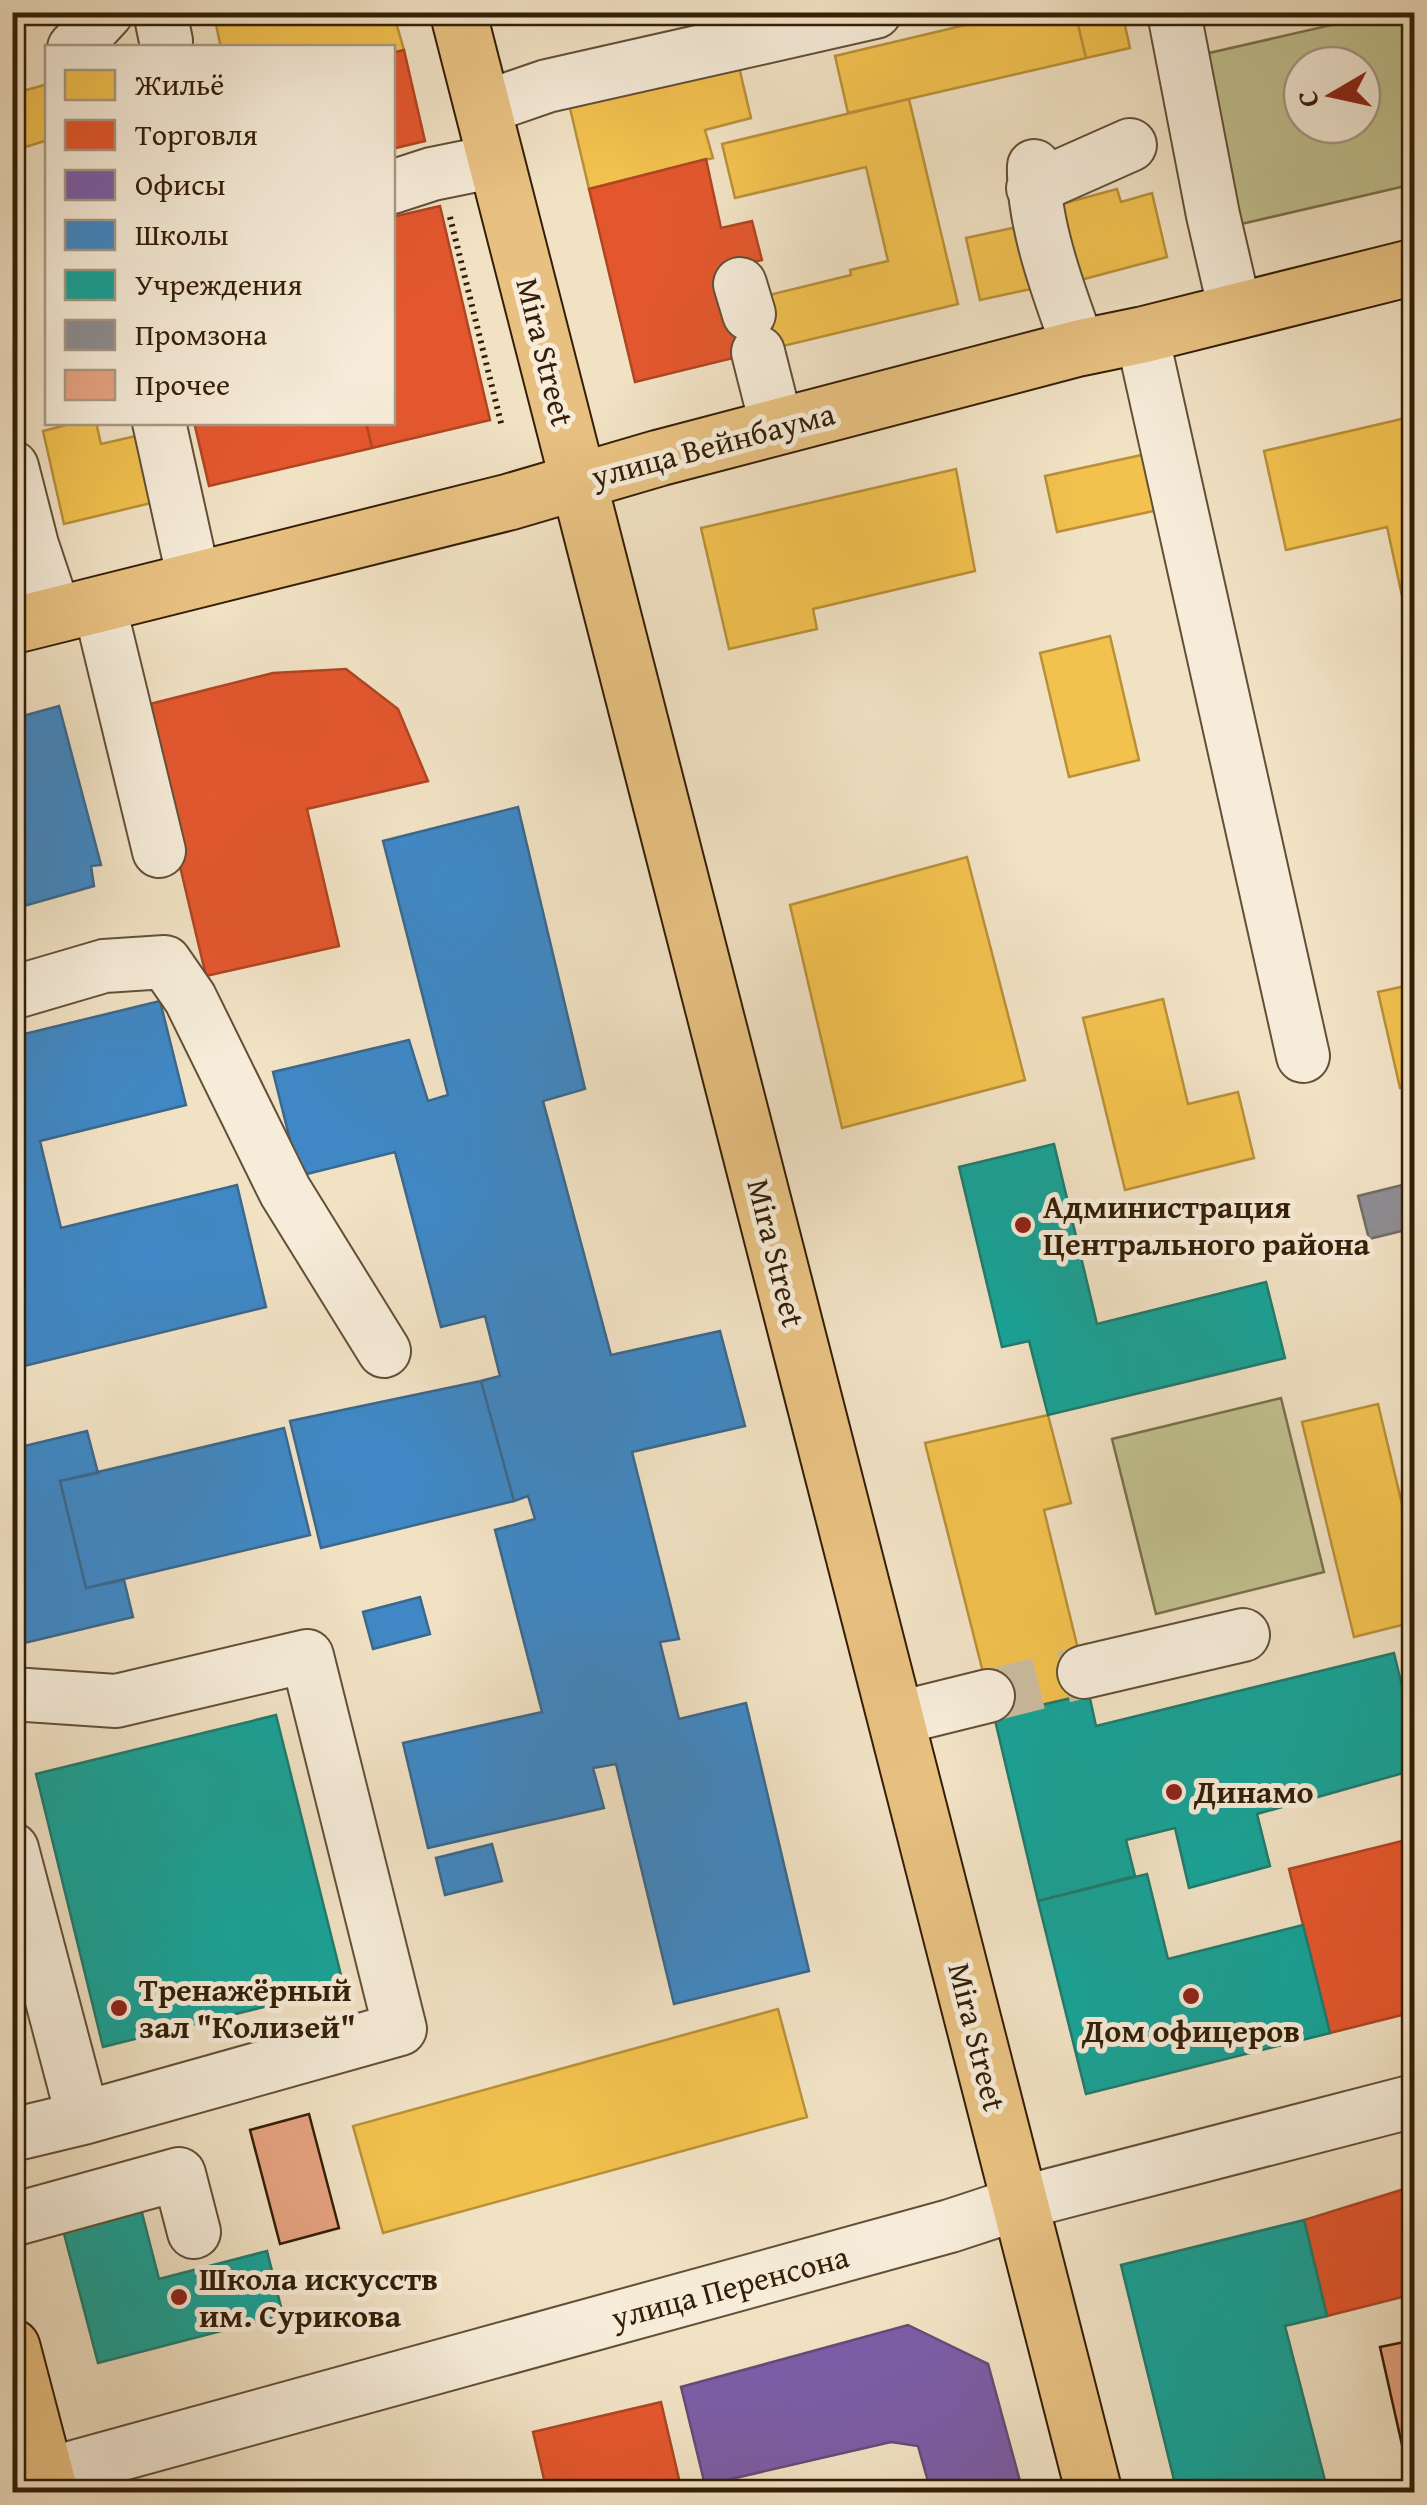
<svg xmlns="http://www.w3.org/2000/svg" width="1427" height="2505" font-family="'Gentium Book Plus',serif">
	<rect width="100%" height="100%" fill="#f1e2c4"/>
	<filter id="stains"><feTurbulence type="fractalNoise" baseFrequency=".002" numOctaves="4"/><feColorMatrix values="0 0 0 0 .2 0 0 0 0 .09 0 0 0 0 .02 0 0 0 .5 -.17"/></filter>
	<radialGradient id="worn" r=".72"><stop offset=".6" stop-color="#630" stop-opacity="0"/><stop offset="1" stop-color="#630" stop-opacity=".3"/></radialGradient>
	<path fill="#c1c18f" stroke="#7a704a" stroke-width="2.5" fill-rule="evenodd" d="M1384 13H1414V184L1237 225 1196 56ZM1302 65H1362V125H1302Z
		M1281 1398 1324 1572 1156 1614 1112 1439Z"/>
	<path fill="#f2c14e" stroke="#b99038" stroke-width="2.5" d="M250 12H393L404 50 392 53V48H221L215 20Z
		M965 12H1020L968 25Z
		M1020 12H1075L1086 58 848 113 835 56Z
		M1075 12H1122L1130 48 1086 58Z
		M739 67 751 118 705 130 713 158 589 189 569 104Z
		M48 84V140L12 151V94Z
		M909 99 958 304 758 352 745 301 851 275 850 270 888 261 866 167 735 198 722 144Z
		M1117 189 1121 202 1152 193 1167 257 1077 281 1058 205Z
		M1017 227 1031 289 980 300 966 238Z
		M1414 416V651L1387 527 1286 550 1264 451Z
		M78 422H96L101 444 136 436 151 503 64 524 43 431Z
		M1146 454 1158 510 1057 532 1045 476Z
		M956 469 975 571 813 609 817 629 729 649 701 528Z
		M1110 636 1139 760 1069 777 1040 653Z
		M967 857 1025 1080 842 1128 790 905Z
		M1414 984V1084L1400 1088 1378 992Z
		M1163 999 1188 1104 1238 1092 1254 1158 1125 1190 1083 1018Z
		M1378 1404 1414 1554V1622L1354 1637 1302 1422Z
		M1048 1415 1071 1503 1044 1510 1089 1694 994 1716 925 1443Z
		M778 2009 807 2117 383 2233 353 2126Z"/>
	<path fill="#e4572e" stroke="#af4622" stroke-width="2.5" d="M404 50 425 141 392 149V53Z
		M706 159 721 228 752 221 762 260 720 269 758 352 635 382 589 189Z
		M440 206 490 420 372 448 366 422H392V217Z
		M194 422H366L372 448 209 486Z
		M346 669 398 709 428 781 307 809 339 946 206 976 142 706 273 673Z
		M1414 1838V2012L1330 2033 1289 1869Z
		M1414 2186V2294L1327 2316 1304 2220Z
		M661 2402 682 2492H547L533 2432Z"/>
	<path fill="#7b5ea7" stroke="#664b77" stroke-width="2.5" d="M908 2325 988 2364 1023 2492H931L918 2446 891 2442 705 2485 681 2387Z"/>
	<path fill="#3f88c5" stroke="#3c688c" stroke-width="2.5" d="M59 706 101 865 91 866 94 886 17 908 12 887V719Z
		M518 807 585 1089 543 1101 611 1355 720 1331 745 1426 632 1452 679 1639 660 1642 679 1719 746 1703 809 1971 674 2004 616 1764 593 1768 604 1808 428 1848 403 1743 542 1712 495 1530 535 1519 528 1496 514 1501 481 1381 500 1376 485 1316 441 1327 395 1152 299 1176 273 1072 409 1040 428 1101 448 1095 383 841Z
		M160 1001 186 1105 40 1141 61 1228 237 1185 266 1307 12 1369V1037Z
		M481 1381 514 1501 321 1548 290 1421Z
		M284 1428 310 1535 86 1588 60 1481Z
		M87 1431 98 1473 60 1481 86 1588 124 1580 133 1617 12 1646V1449Z
		M420 1597 430 1634 373 1649 363 1612Z
		M492 1844 502 1881 445 1895 436 1858Z"/>
	<path fill="#17a398" stroke="#207b6c" stroke-width="2.5" d="M1054 1144 1097 1324 1266 1282 1285 1358 1048 1415 1029 1341 1002 1347 959 1167Z
		M1394 1653 1414 1736V1770L1257 1814 1270 1866 1189 1888 1175 1828 1126 1840 1135 1876 1038 1901 994 1716 1089 1694 1096 1726Z
		M276 1715 344 1987 103 2047 36 1774Z
		M1147 1874 1168 1959 1303 1925 1330 2033 1086 2094 1038 1901Z
		M141 2209 159 2279 267 2251 283 2315 98 2363 63 2230Z
		M1304 2220 1327 2316 1285 2326 1328 2492H1177L1121 2265Z"/>
	<path fill="#8d8d92" stroke="#726c68" stroke-width="2.5" d="M1414 1182V1228L1369 1239 1358 1196Z"/>
	<path fill="#e7a381" stroke="#341e06" stroke-width="2.5" d="M309 2114 339 2228 280 2244 250 2130Z
		M1414 2340V2475L1409 2476 1380 2347Z"/>
	<g fill="none" stroke-linecap="round" stroke-linejoin="round">
		<path stroke="#cbbb9e" stroke-width="52" stroke-dasharray="52 26" stroke-linecap="butt" d="M988 1696 1084 1672"/>
		<defs>
			<path id="minor" d="M160 12 166 41
				M1177 12 1175 18 1213 215 1235 310
				M74 48 107 12
				M483 108 547 86 875 12
				M1034 166C1032 222 1060 296 1079 348
				M392 187 432 174 496 161
				M1033 188 1130 145
				M740 284 749 314
				M1142 335 1303 1056
				M758 352 777 427
				M159 422 194 580
				M12 467 32 545 55 614
				M99 604 159 851
				M12 993 104 966 165 962 190 998 285 1191 384 1351
				M1084 1672 1243 1635
				M12 1694 116 1701 307 1656 400 2029 83 2118
				M895 1719 988 1696
				M12 1849 83 2118 12 2135
				M12 2220 179 2174 194 2232
				M45 2475 950 2226 1020 2203 1414 2101"/>
			<path id="major" d="M458 12 1094 2492
				M12 2347 50 2492"/>
			<path id="highway" d="M12 626 509 502 659 458 1079 348 1142 335 1414 267"/>
		</defs>
		<use href="#minor" stroke="#634f36" stroke-width="56"/>
		<use href="#major" stroke="#341e06" stroke-width="59"/>
		<use href="#highway" stroke="#341e06" stroke-width="59"/>
		<path stroke="#341e06" stroke-width="6" stroke-dasharray="2.5 5" stroke-linecap="butt" d="M450 217 502 427"/>
		<use href="#minor" stroke="#f6ecd9" stroke-width="52"/>
		<use href="#major" stroke="#e8c182" stroke-width="55"/>
		<use href="#highway" stroke="#e8c182" stroke-width="55"/>
	</g>
	<g fill="#8f2418" stroke="#f6ecd9" stroke-width="4">
		<circle cx="1023" cy="1225" r="10"/>
		<circle cx="1174" cy="1792" r="10"/>
		<circle cx="1191" cy="1996" r="10"/>
		<circle cx="119" cy="2008" r="10"/>
		<circle cx="179" cy="2297" r="10"/>
	</g>
	<g text-anchor="middle" stroke-width="10" stroke-linejoin="round" paint-order="stroke">
		<g font-size="32" fill="#341e06" stroke="#f6ecd9">
			<text transform="translate(545 352) rotate(76)" y="11">Mira Street</text>
			<text transform="translate(713 445) rotate(-15)" y="11">улица Вейнбаума</text>
			<text transform="translate(776 1253) rotate(76)" y="11">Mira Street</text>
			<text transform="translate(977 2037) rotate(76)" y="11">Mira Street</text>
			<text transform="translate(730 2287) rotate(-15)" y="11">улица Перенсона</text>
		</g>
		<g font-size="32" font-weight="bold" fill="#341e06" stroke="#f6ecd9" text-anchor="start">
			<text x="1043" y="1218">Администрация<tspan x="1043" dy="37">Центрального района</tspan></text>
			<text x="1194" y="1803">Динамо</text>
			<text x="139" y="2001">Тренажёрный<tspan x="139" dy="37">зал "Колизей"</tspan></text>
			<text x="1191" y="2042" text-anchor="middle">Дом офицеров</text>
			<text x="199" y="2290">Школа искусств<tspan x="199" dy="37">им. Сурикова</tspan></text>
		</g>
	</g>
	<rect width="1427" height="2505" fill="none" stroke="#f1e2c4" stroke-width="50"/>
	<rect x="15" y="15" width="1397" height="2475" fill="none" stroke="#341e06" stroke-width="5"/>
	<rect x="25" y="25" width="1377" height="2455" fill="none" stroke="#341e06" stroke-width="2.5"/>
	<rect x="45" y="45" width="350" height="380" fill="#f6ecd9" stroke="#a89a85" stroke-width="2.5"/>
	<rect x="65" y="70" width="50" height="30" fill="#f2c14e" stroke="#a89a85" stroke-width="2.5"/>
	<text x="135" y="95" font-size="30" fill="#341e06">Жильё</text>
	<rect x="65" y="120" width="50" height="30" fill="#e4572e" stroke="#a89a85" stroke-width="2.5"/>
	<text x="135" y="145" font-size="30" fill="#341e06">Торговля</text>
	<rect x="65" y="170" width="50" height="30" fill="#7b5ea7" stroke="#a89a85" stroke-width="2.5"/>
	<text x="135" y="195" font-size="30" fill="#341e06">Офисы</text>
	<rect x="65" y="220" width="50" height="30" fill="#3f88c5" stroke="#a89a85" stroke-width="2.5"/>
	<text x="135" y="245" font-size="30" fill="#341e06">Школы</text>
	<rect x="65" y="270" width="50" height="30" fill="#17a398" stroke="#a89a85" stroke-width="2.5"/>
	<text x="135" y="295" font-size="30" fill="#341e06">Учреждения</text>
	<rect x="65" y="320" width="50" height="30" fill="#8d8d92" stroke="#a89a85" stroke-width="2.5"/>
	<text x="135" y="345" font-size="30" fill="#341e06">Промзона</text>
	<rect x="65" y="370" width="50" height="30" fill="#e7a381" stroke="#a89a85" stroke-width="2.5"/>
	<text x="135" y="395" font-size="30" fill="#341e06">Прочее</text>
	<g transform="translate(1332 95) rotate(261)"><circle r="48" fill="#f6ecd9" stroke="#a89a85" stroke-width="2.5"/>
	<path d="M0-8L18 38L0 25L-18 38Z" fill="#8f2418"/>
	<text y="-15" font-size="28" font-weight="bold" text-anchor="middle" fill="#341e06">С</text>
	</g>
	<rect width="100%" height="100%" filter="url(#stains)"/>
	<rect width="100%" height="100%" fill="url(#worn)"/>
</svg>
